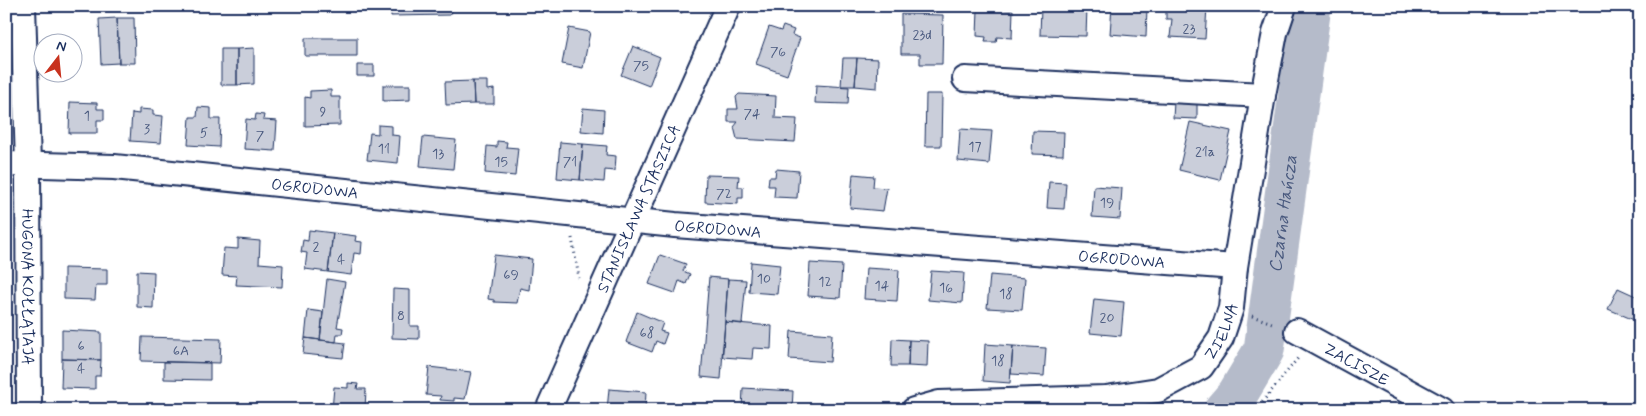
<svg xmlns="http://www.w3.org/2000/svg" width="1646" height="416" font-family="Mynerve,sans-serif">
	<rect width="100%" height="100%" fill="#fff"/>
	<filter id="ink" filterUnits="userSpaceOnUse"><feTurbulence type="fractalNoise" baseFrequency=".02" numOctaves="2"/><feDisplacementMap in="SourceGraphic" scale="10" xChannelSelector="R" yChannelSelector="G"/><feConvolveMatrix kernelMatrix="1 2 1 2 8 2 1 2 1" color-interpolation-filters="sRGB"/></filter>
	<g filter="url(#ink)">
		<g fill="none" stroke-linecap="round" stroke-linejoin="round">
			<path stroke="#b5bbca" stroke-width="41" id="s1" d="M1224 410 1237 395 1264 350 1311 6"/>
		</g>
		<path fill="#caceda" stroke="#1b2f5e" d="M135 6H159V10L135 9Z
			M391 6H451L453 10 450 15 391 16Z
			M662 6H684L682 13Z
			M1112 6H1147L1146 37 1110 34Z
			M1166 6H1207L1205 39 1170 37 1172 19H1166Z
			M1041 7H1087L1086 36 1040 35Z
			M978 9 1013 10 1012 38 997 37 996 42H985L986 37 977 36Z
			M901 14 943 15 942 64H920V54H901Z
			M117 18 119 63 101 64 99 19Z
			M117 18H134L135 63H119Z
			M783 26 794 30 792 35 800 38 787 75 756 64 769 27 781 31Z
			M569 28 590 32 583 68 562 64Z
			M305 38H357V56H305Z
			M633 46 660 57 649 86 621 75Z
			M254 48V84L237 85V49Z
			M221 49H237V85H221Z
			M843 58H857L855 86H841Z
			M857 58 878 59 877 88 855 86Z
			M357 65H374V76H357Z
			M473 81 474 104 446 105 445 82Z
			M473 81H487V90L494 89V104H474Z
			M383 85H410V100L383 101Z
			M816 85 849 87 848 104 815 103Z
			M331 90V97H340V125L305 126V97L310 98V91Z
			M739 94 776 96 775 118 797 119 795 142 737 139 734 127 738 122H728V109H738L736 97Z
			M926 94H942L941 146H925Z
			M70 102 97 103V109H104V120H97V133H69Z
			M1174 102 1197 103V119L1173 118Z
			M198 107 211 108V119H220L219 147 188 145 190 117H197Z
			M583 108 604 110 603 133 581 131Z
			M139 109 153 110V115L163 116 161 143 130 141 132 113 139 114Z
			M256 114 264 115 263 120 277 121 275 151 244 149 246 119 255 120Z
			M1190 122 1231 131 1220 180 1179 170Z
			M378 125 392 126V135L400 136 398 163 367 160 370 133 378 134Z
			M960 129 992 131 989 164 958 161Z
			M1033 131 1064 132 1063 155 1032 154Z
			M423 137 456 140 453 169 420 166Z
			M497 141 507 142 506 147 518 148 515 176 485 173 487 146 497 147Z
			M560 142 583 144 580 180 557 178Z
			M583 144 607 146 606 155 616 156 615 171 605 170 604 182 580 180Z
			M776 169 799 171 797 198 774 197 775 186H768L769 177H775Z
			M853 174 874 176 873 187 887 188 883 211 850 208Z
			M706 175 739 176 738 187H743V198H738V204L705 202Z
			M1049 182 1066 183 1064 209 1047 208Z
			M1094 186 1122 188 1120 219 1092 217Z
			M309 230 333 233 328 272 305 269 307 253 301 252 303 240 308 241Z
			M333 233 356 236 355 241 362 242 361 254 354 253 351 275 328 272Z
			M238 239 260 241 259 263 283 265 282 287 236 285 237 276 222 275 224 248 238 249Z
			M494 255 532 259 529 290 520 288 517 303 494 302V300L488 299Z
			M660 255 686 264 683 271 690 274 686 284 679 281 675 293 649 284Z
			M751 262 780 265 777 294 749 292Z
			M810 263 842 265 840 298 808 296Z
			M64 268 107 269V285H96L95 300 64 299Z
			M866 268 899 270 897 301 864 299Z
			M137 271 154 272 153 308 137 307Z
			M931 271 964 273 962 303 928 300Z
			M990 275 1025 278 1022 310 987 308Z
			M709 277 728 279 721 379 701 377Z
			M327 279 345 282 337 327 343 328 342 334H337L336 342 320 340Z
			M728 279 746 280 742 324 725 322Z
			M1618 288 1640 298V307L1634 320 1608 309Z
			M393 289 410 290V326H419V339L392 338Z
			M1094 299 1124 302 1121 336 1090 333Z
			M308 310 323 312 320 340 305 338Z
			M637 312 663 323 660 331 667 333 663 344 656 341 652 352 626 342Z
			M725 322 772 326 771 349 753 348 752 359 722 357Z
			M62 330 101 332V360L62 359Z
			M791 331 832 334 830 362 789 359Z
			M142 337 221 339 220 363 141 361Z
			M305 338 345 343 343 358 303 354Z
			M892 339 909 340 908 366H891Z
			M909 340 928 341 927 367 908 366Z
			M985 344 1013 346 1010 383 983 381Z
			M1013 346 1046 348 1044 376 1011 374Z
			M62 359 101 360 100 376H95V389L61 388Z
			M164 362 210 363V380L164 379Z
			M429 367 471 372 465 399 454 398V401L440 400 441 396 426 395Z
			M348 383 358 384 357 389H366L365 410H332L334 387 348 388Z
			M743 388 793 391 792 410H742Z
			M609 389 646 392 645 410H607Z"/>
		<g fill="none" stroke-linecap="round" stroke-linejoin="round">
			<defs>
				<g id="minor">
					<path id="s2" d="M23 6 28 164 29 410"/>
					<path d="M965 79 1263 95"/>
					<path id="s3" d="M6 164 114 167 675 225 1235 267 1263 95 1275 33 1284 6"/>
					<path id="s4" d="M1297 331 1442 410"/>
					<path id="s5" d="M548 410 728 6"/>
					<path id="s6" d="M914 410 939 403 1106 398 1158 390 1201 367 1221 338 1231 308 1235 267"/>
				</g>
			</defs>
			<use href="#minor" stroke="#1b2f5e" stroke-width="28"/>
			<path stroke="#1b2f5e" stroke-width="3" stroke-dasharray="1 4" stroke-linecap="butt" d="M572 238 579 278
				M1252 316 1275 324
				M1256 410 1298 358"/>
			<use href="#minor" stroke="#fff" stroke-width="24"/>
		</g>
	</g>
	<g text-anchor="middle" stroke-width="4.5" stroke-linejoin="round" paint-order="stroke">
		<g font-size="14" fill="#47577d">
			<text x="1189" y="33">23</text>
			<text x="922" y="39">23d</text>
			<text x="778" y="56">76</text>
			<text x="641" y="70">75</text>
			<text x="323" y="116">9</text>
			<text x="752" y="118">74</text>
			<text x="87" y="120">1</text>
			<text x="147" y="133">3</text>
			<text x="204" y="137">5</text>
			<text x="260" y="140">7</text>
			<text x="975" y="151">17</text>
			<text x="384" y="153">11</text>
			<text x="1205" y="156">21a</text>
			<text x="438" y="158">13</text>
			<text x="501" y="166">15</text>
			<text x="570" y="166">71</text>
			<text x="724" y="198">72</text>
			<text x="1107" y="207">19</text>
			<text x="316" y="251">2</text>
			<text x="341" y="264">4</text>
			<text x="511" y="279">69</text>
			<text x="764" y="283">10</text>
			<text x="825" y="286">12</text>
			<text x="882" y="290">14</text>
			<text x="946" y="292">16</text>
			<text x="1006" y="298">18</text>
			<text x="401" y="320">8</text>
			<text x="1107" y="322">20</text>
			<text x="647" y="337">68</text>
			<text x="81" y="350">6</text>
			<text x="181" y="355">6A</text>
			<text x="998" y="365">18</text>
			<text x="81" y="373">4</text>
		</g>
		<g font-size="16" fill="#1b2f5e" stroke="#fff">
			<text dy="6" stroke="none"><textPath href="#s3" startOffset="310">OGRODOWA</textPath></text>
			<text dy="6" stroke="none"><textPath href="#s5" startOffset="221">STANISŁAWA STASZICA</textPath></text>
			<text dy="6" stroke="none"><textPath href="#s3" startOffset="715">OGRODOWA</textPath></text>
			<text dy="6" stroke="none"><textPath href="#s3" startOffset="1120">OGRODOWA</textPath></text>
			<text dy="6" stroke="none"><textPath href="#s2" startOffset="281">HUGONA KOŁŁĄTAJA</textPath></text>
			<text dy="6" stroke="none"><textPath href="#s6" startOffset="336">ZIELNA</textPath></text>
			<text dy="6" stroke="none"><textPath href="#s4" startOffset="68">ZACISZE</textPath></text>
		</g>
		<g font-size="18" font-style="italic" fill="#49597e" stroke="#fff">
			<text dy="6" stroke="none"><textPath href="#s1" startOffset="210">Czarna Hańcza</textPath></text>
		</g>
	</g>
	<rect width="1646" height="416" fill="none" stroke="#fff" stroke-width="25"/>
	<rect x="12" y="12" width="1621" height="391" fill="none" stroke="#1b2f5e" stroke-width="2" filter="url(#ink)"/>
	<g transform="translate(58 58) rotate(16)"><circle r="24" fill="#ffffff" stroke="#a4acbf"/>
	<path d="M0-4L9 19L0 12L-9 19Z" fill="#c8321e"/>
	<text y="-8" font-size="14" font-weight="bold" text-anchor="middle" fill="#1b2f5e">N</text>
	</g>
</svg>
